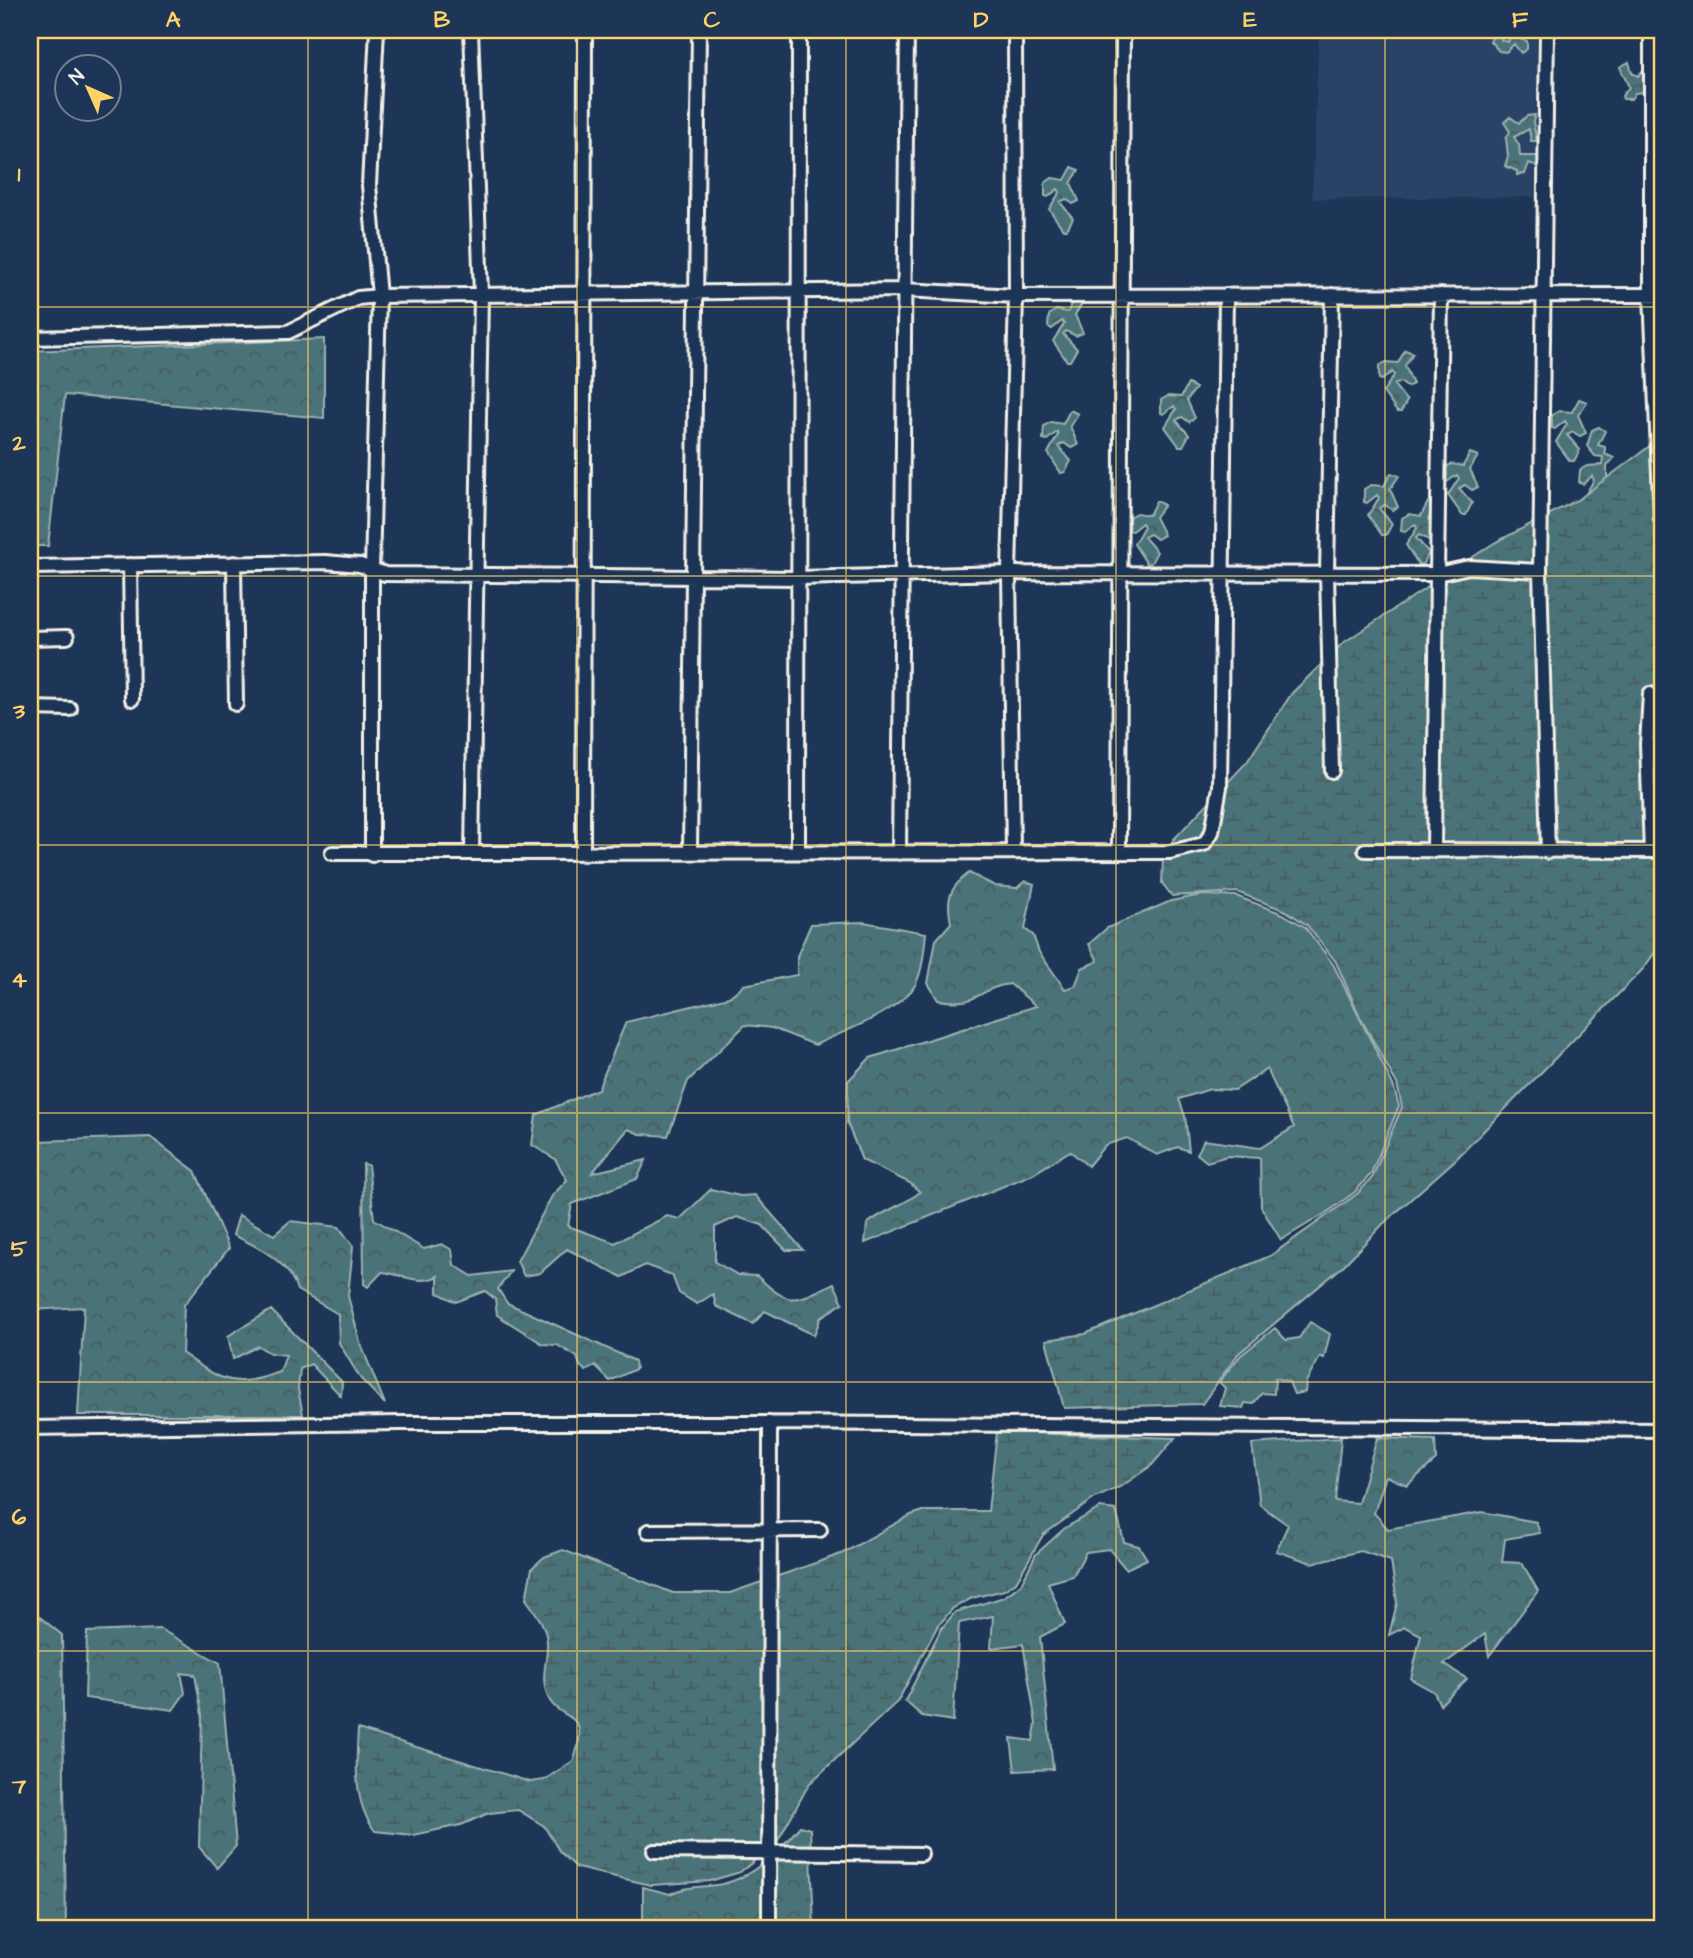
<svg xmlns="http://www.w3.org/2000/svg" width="1693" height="1958" font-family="'Architects Daughter',sans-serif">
	<defs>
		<pattern id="forest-crowns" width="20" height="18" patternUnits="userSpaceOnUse" patternTransform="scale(1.75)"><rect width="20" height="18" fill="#497378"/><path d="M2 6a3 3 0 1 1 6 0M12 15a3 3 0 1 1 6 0" fill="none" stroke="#495b5c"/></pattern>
		<pattern id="wetland-marsh" width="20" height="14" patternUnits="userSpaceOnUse" patternTransform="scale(1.75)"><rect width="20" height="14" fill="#497378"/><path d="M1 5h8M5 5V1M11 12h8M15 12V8" fill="none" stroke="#495b5c"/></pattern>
	</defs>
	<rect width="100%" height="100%" fill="#1d3557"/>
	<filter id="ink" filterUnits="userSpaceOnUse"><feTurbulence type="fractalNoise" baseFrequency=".0143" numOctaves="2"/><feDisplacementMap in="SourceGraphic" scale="14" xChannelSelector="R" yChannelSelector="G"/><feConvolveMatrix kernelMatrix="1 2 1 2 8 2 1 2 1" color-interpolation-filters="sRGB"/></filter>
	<g filter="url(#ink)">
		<path fill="#2b4366" d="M1319 30H1537L1535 197 1312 199Z"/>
		<path fill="url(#forest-crowns)" stroke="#9eb2b0" stroke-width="2" d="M1495 30H1505L1501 40 1508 42 1513 30H1523L1520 39 1527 41V49L1521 53 1514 44 1506 52 1499 51 1490 41Z
			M1658 59 1663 60V81L1660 83 1653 81 1656 108 1643 92 1635 93 1631 99H1623L1622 96 1629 87 1620 67 1629 62 1632 73 1638 76 1643 70H1656Z
			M1535 115 1533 122 1537 141H1531L1529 129 1514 137 1519 145 1520 156H1541L1539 167 1529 163 1525 174 1517 175V171L1505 166 1508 156 1506 138 1510 132 1504 122 1510 117 1519 123 1527 116Z
			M1072 167 1079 170 1071 183 1079 201 1073 204 1066 199 1060 202 1073 218 1067 229H1063L1049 209 1060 192 1058 189 1048 197 1045 196V183L1052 178 1065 180Z
			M1079 300 1083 302 1075 315 1083 333 1076 336 1066 331 1063 334 1077 349 1070 361H1067L1053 341 1064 324 1062 321 1052 329 1048 327 1049 315 1056 310 1068 312 1072 302Z
			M324 339V418L65 395 48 546H30V351Z
			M1405 350 1413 353 1405 366 1413 384 1407 387 1400 382 1394 385 1407 401 1401 412H1397L1383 392 1394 375 1392 372 1382 380 1379 379V366L1386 362 1398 363Z
			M1188 384 1196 388 1187 400 1195 418 1189 422 1182 417 1176 420 1189 435 1183 446H1179L1165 427 1176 409 1174 406 1164 414 1161 413V400L1168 396 1181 397Z
			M1579 399 1587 402 1578 415 1586 433 1580 436 1573 432 1567 435 1580 450 1574 461H1570L1556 442 1567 424 1565 421 1555 429 1552 428V415L1559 411 1572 412Z
			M1070 410 1078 414 1070 426 1078 445 1071 448 1064 443 1058 446 1071 461 1065 472 1061 473 1048 453 1058 435 1057 432 1047 440 1043 439 1044 426 1051 422 1063 424Z
			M1599 427 1605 431 1598 445 1605 447V454L1614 458 1607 466V478L1584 497 1594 480 1592 476 1583 484 1579 483 1580 470 1587 466 1602 465 1603 457 1595 456 1587 446 1592 430Z
			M1470 453 1478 456 1470 469 1478 487 1472 490 1465 485 1459 488 1472 503 1466 515H1462L1448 495 1459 478 1457 475 1447 482 1444 481V469L1451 464 1463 466Z
			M1391 473 1399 476 1390 489 1398 507 1392 510 1385 505 1379 508 1392 524 1386 535H1382L1368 515 1379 498 1377 495 1367 503 1364 502V489L1371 485 1384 486Z
			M1156 501 1164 505 1155 517 1164 535 1157 539 1150 534 1144 537 1157 552 1151 563 1147 564 1134 544 1144 526 1142 523 1132 531 1129 530V517L1136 513 1149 515Z
			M1428 502 1432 503V512L1428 518 1436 536 1429 540 1419 535 1416 538 1429 553 1423 564 1419 565 1406 545 1417 528 1415 524 1405 532 1401 531 1402 518 1409 514 1421 516Z
			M969 873 995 886 1017 888 1025 881 1034 884 1025 929 1033 935 1039 952 1065 989 1075 986 1082 968 1098 961 1089 944 1107 928 1171 901 1201 895 1236 896 1283 914 1305 927 1333 964 1393 1085 1399 1106 1371 1174 1355 1192 1326 1213 1281 1240 1261 1207 1260 1158 1227 1156 1207 1162 1197 1154 1204 1140 1260 1148 1294 1127 1267 1069 1235 1090 1210 1089 1179 1099 1185 1116 1189 1151 1178 1147 1157 1155 1127 1138 1105 1145 1088 1166 1070 1151 1033 1174 865 1243 867 1224C884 1210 903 1206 920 1192L910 1183 862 1160 847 1123 848 1081 870 1058 1036 1006 1010 984C976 988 982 1007 938 1000L928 983 936 940 951 923C946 899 949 888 969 873Z
			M863 922 926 933C924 950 923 977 911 991 887 1017 846 1030 815 1045L772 1028 745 1025 688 1081 668 1136 640 1134 628 1129 592 1173 646 1160 637 1179 572 1204 568 1226 615 1243 667 1216 680 1219 711 1189 740 1196 755 1195 803 1250H786L762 1225 737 1217 715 1227V1262L738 1275 757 1276C791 1308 794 1302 834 1283L843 1303 821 1317 814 1335 765 1311 753 1324 716 1306 713 1294 697 1304 679 1293 672 1275 645 1265 622 1277 567 1249 540 1273 524 1276 517 1261 552 1196 567 1180 555 1159 532 1145 536 1115 598 1089 626 1022 729 997 744 985 797 975V956L811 924Z
			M30 973 38 1141 150 1137 195 1171 229 1248 184 1305 182 1353C221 1380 232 1390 280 1372L286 1355 270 1353 258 1346 233 1359 228 1336 271 1310 342 1382 341 1396 311 1364 300 1369 298 1389 303 1415H78L84 1307 30 1310Z
			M363 1164 368 1165 374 1219 424 1249 442 1244 452 1250 454 1265 472 1276 511 1271 498 1289 507 1303 635 1361 636 1369 610 1381 595 1366 586 1371 580 1366 577 1357 557 1345 543 1344 497 1315 495 1299 485 1291 456 1302 438 1293V1276C416 1286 404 1274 382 1272L368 1287 364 1284Z
			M239 1215 274 1235 290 1221 339 1227 353 1246 348 1296 360 1342 385 1404 360 1378 339 1343 338 1314 297 1290C289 1261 258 1247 233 1235Z
			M1310 1322 1330 1334 1324 1358 1320 1357 1306 1382 1305 1392 1294 1394 1289 1382 1275 1378 1274 1394 1262 1393 1253 1404 1245 1403 1243 1408 1220 1406 1225 1388 1219 1382 1240 1356 1275 1328 1286 1340 1299 1338Z
			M1341 1438 1335 1501 1358 1503 1377 1438 1435 1440 1436 1460 1407 1485 1386 1476 1374 1513 1388 1529 1482 1512 1536 1522 1540 1533 1505 1539 1502 1562 1522 1563 1538 1591 1489 1656 1485 1634 1444 1664 1467 1679 1440 1705 1434 1692 1411 1679 1421 1635 1405 1627 1389 1635 1397 1603 1391 1561 1361 1551 1312 1563 1276 1551 1288 1525 1260 1505 1252 1444Z
			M1100 1508 1116 1510 1124 1542 1139 1546 1147 1559 1126 1569 1109 1549 1086 1552 1073 1576 1048 1583 1065 1624 1040 1637 1053 1769 1015 1771 1011 1738 1033 1741 1036 1724 1023 1644 991 1648 993 1616 959 1623 953 1721 922 1716 905 1701 941 1629 955 1612 1004 1597 1021 1584 1036 1554 1065 1528Z
			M30 1614H36L62 1635 66 1928H30Z
			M160 1629 220 1663 236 1846 217 1868 199 1847 202 1715 195 1675 181 1673 185 1693 173 1710 85 1698 87 1632Z
			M800 1826 810 1829 814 1928H643V1887L670 1894C687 1885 703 1888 722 1884 753 1878 781 1849 800 1826Z"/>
		<path fill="url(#wetland-marsh)" stroke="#9eb2b0" stroke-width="2" d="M1663 436V941L1643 969 1455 1160 1383 1224 1342 1267 1238 1354 1202 1404 1064 1408 1046 1340 1085 1334 1270 1256 1357 1194 1372 1178 1402 1107 1397 1084 1360 1017 1336 962 1307 925 1286 911 1237 892 1172 896 1162 883 1163 861 1173 840 1247 762 1292 693 1343 643 1494 543 1579 499Z
			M997 1432 1175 1438 1152 1465 1122 1486 1095 1498 1043 1535 1016 1582 1004 1590 972 1598 953 1608 937 1627 898 1701 809 1784 776 1844 740 1872 710 1881 651 1885 577 1868 560 1852 544 1826 518 1810 489 1813 461 1825 413 1835 375 1831C353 1803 356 1762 358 1729L530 1782 544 1780 573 1761C594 1707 558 1724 547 1695 540 1676 548 1661 547 1642 546 1625 535 1612 526 1599L532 1568 544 1557 563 1550 673 1593H730L841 1554 911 1515 923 1511H988Z"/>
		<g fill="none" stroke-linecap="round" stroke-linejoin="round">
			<defs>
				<path id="minor" d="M1547 30 1540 571 1548 852
					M1651 30V295L1661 519
					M30 338 288 332 358 298 379 296 904 290 1016 296 1015 30
					M234 563 236 704
					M130 565 132 699
					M30 567 325 562 360 565 385 574 796 578 1009 573 1437 574 1441 295
					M30 638 67 637
					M1650 694 1647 744 1651 851
					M30 708 70 709
					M1332 771 1327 574 1332 295
					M1013 850 1009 573 1016 296 1663 295
					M1119 850 1123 30
					M1365 850 1663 851
					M1434 851 1437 574 1469 567 1540 571
					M798 852 799 30
					M332 853H472L481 294 471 30
					M472 853 1170 852 1204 844 1212 832 1220 787 1226 295
					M690 853 699 30
					M899 853 907 30
					M583 854 585 30
					M372 855V570L379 296 369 185 377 30
					M30 1428 400 1423H770L1663 1430
					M648 1531 820 1530
					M654 1851 921 1854
					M769 1928 770 1423"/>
			</defs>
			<use href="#minor" stroke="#f4f1e8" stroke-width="18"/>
			<use href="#minor" stroke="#1d3557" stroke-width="12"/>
		</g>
	</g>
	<path fill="none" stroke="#ffd166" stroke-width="2" stroke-opacity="0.55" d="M308 30V1928M577 30V1928M846 30V1928M1116 30V1928M1385 30V1928M30 307H1663M30 576H1663M30 845H1663M30 1113H1663M30 1382H1663M30 1651H1663"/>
	<rect width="1693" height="1958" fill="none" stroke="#1d3557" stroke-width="77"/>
	<g transform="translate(88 88) rotate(315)"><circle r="33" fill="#1d3557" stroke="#738091" stroke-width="2"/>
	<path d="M0-5L12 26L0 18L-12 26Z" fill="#ffd166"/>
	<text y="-10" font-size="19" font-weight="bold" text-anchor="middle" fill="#f4f1e8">N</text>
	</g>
	<rect x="38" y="38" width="1616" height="1882" fill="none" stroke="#ffd166" stroke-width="2.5"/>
	<g font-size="23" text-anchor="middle" font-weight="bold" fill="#ffd166">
		<text x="173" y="27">A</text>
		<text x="442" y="27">B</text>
		<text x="712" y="27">C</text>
		<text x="981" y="27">D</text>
		<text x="1250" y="27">E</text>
		<text x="1520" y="27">F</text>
		<text x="19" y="181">1</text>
		<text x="19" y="450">2</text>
		<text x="19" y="718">3</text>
		<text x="19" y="987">4</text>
		<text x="19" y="1256">5</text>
		<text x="19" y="1524">6</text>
		<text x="19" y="1793">7</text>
	</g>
</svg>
